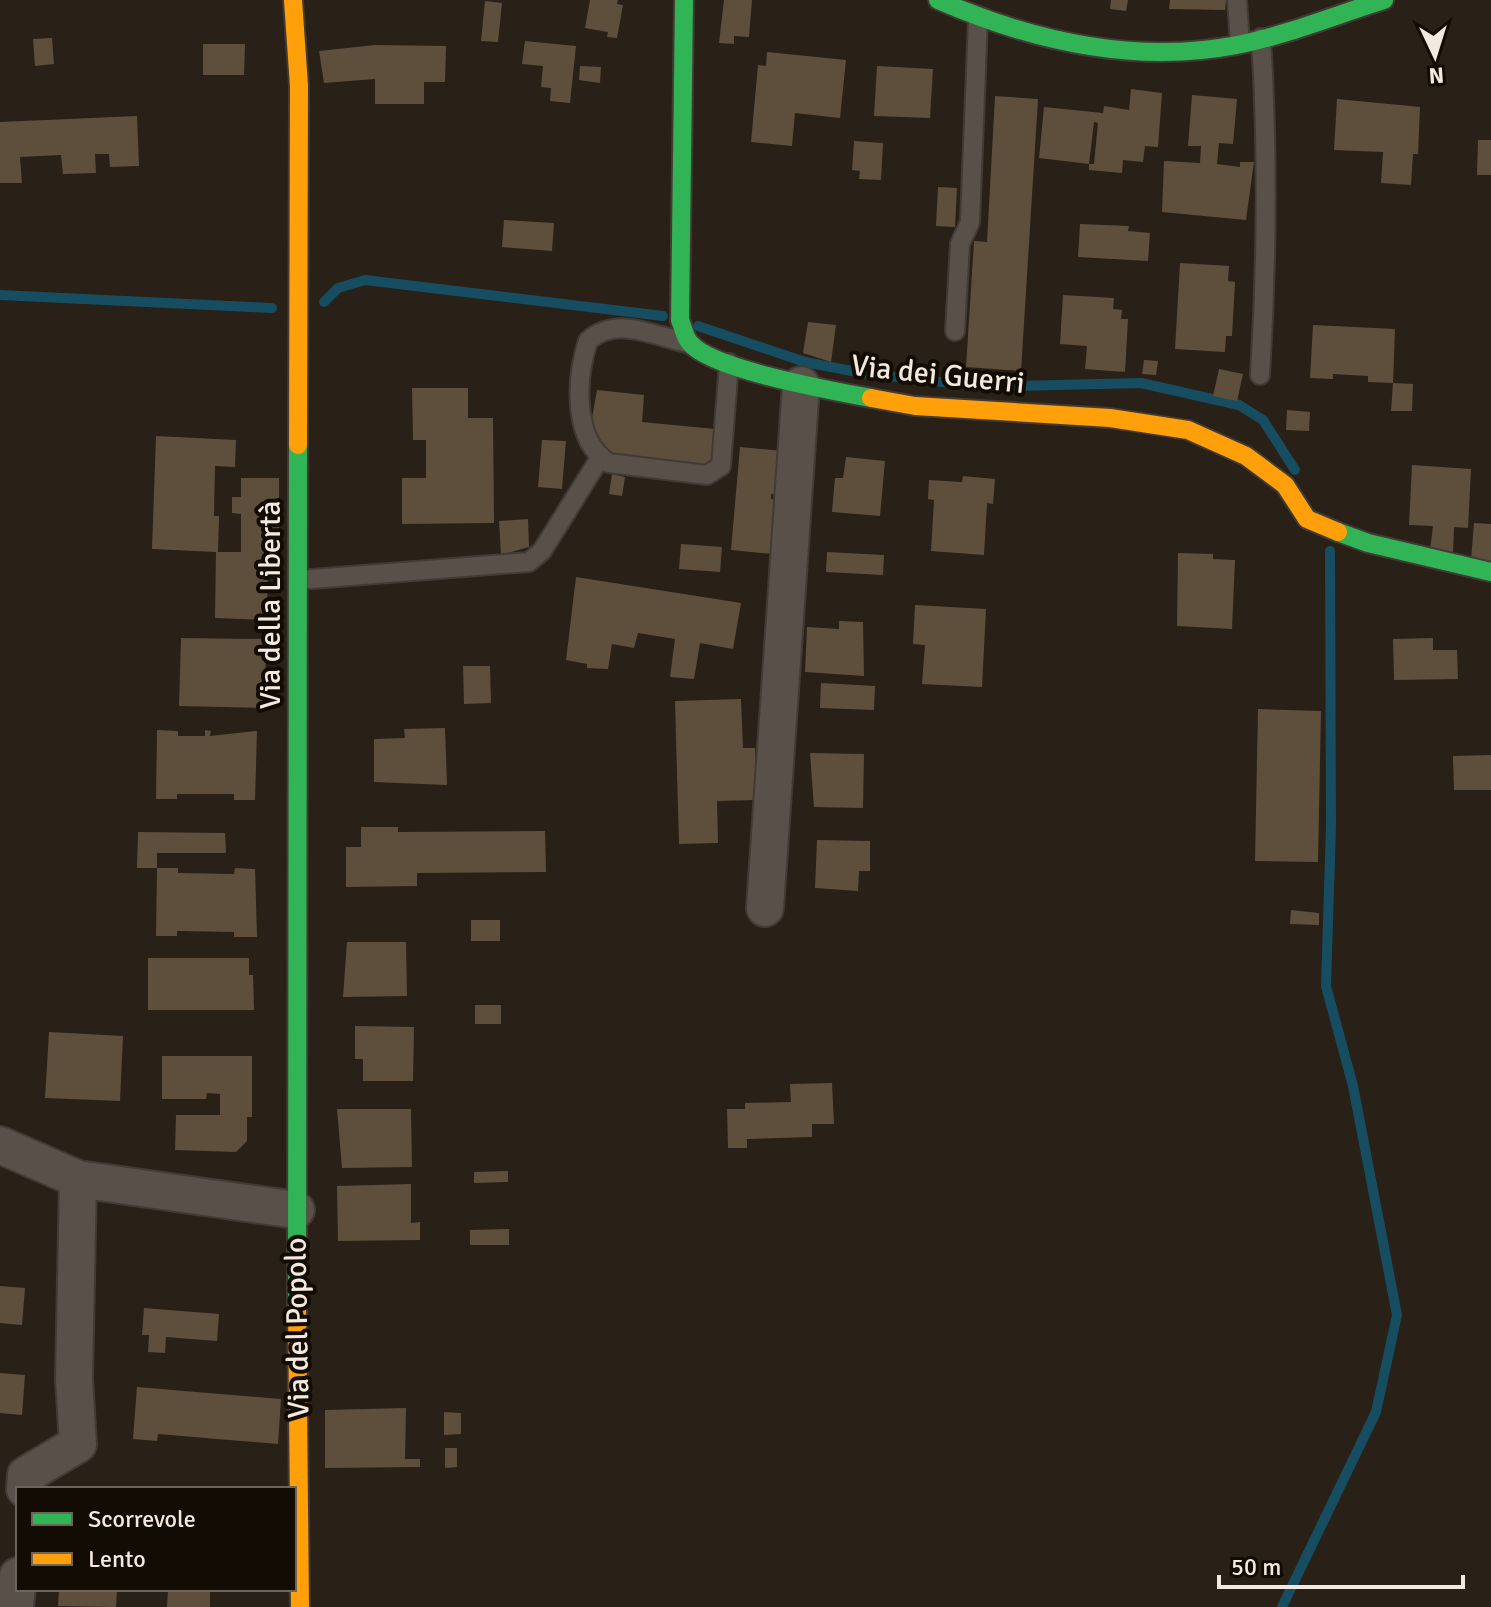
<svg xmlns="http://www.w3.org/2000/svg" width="1491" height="1607" font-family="Signika,sans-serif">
	<rect width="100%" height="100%" fill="#292017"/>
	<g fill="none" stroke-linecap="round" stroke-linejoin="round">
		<path stroke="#174d60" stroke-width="10" d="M0 295 272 308
			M324 302 338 288 365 280 663 316
			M698 326 805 362 862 373 985 387
			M1016 386 1141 383 1239 405 1263 420 1295 470
			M1282 1607 1376 1412 1397 1315 1353 1086 1326 986 1331 826 1330 551"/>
	</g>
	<path fill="#5e4f3d" d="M590 0H618L617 4 623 5 617 38 607 37 608 32 585 28Z
		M724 0H752L749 37 734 36V44L719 43Z
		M1111 0H1128L1126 11 1110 9Z
		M1170 0H1226L1225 10 1169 9Z
		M485 1 502 3 498 42 481 41Z
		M52 38 54 64 35 66 33 39Z
		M525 41 576 46 570 103 550 101 551 88 541 87 543 66 522 64Z
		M203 44H245L244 75H203Z
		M375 45 446 46 445 82H424V104H375V79L324 83 319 51Z
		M767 52 846 60 840 118 795 113 792 146 751 142 758 65 766 66Z
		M580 66 601 67 600 83 579 80Z
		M877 66 933 69 930 118 874 116Z
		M1131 89 1162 93 1158 147 1145 146 1143 162 1123 160 1122 173 1089 170V164H1094L1098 123 1094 122 1089 164 1039 158 1044 107 1103 113 1104 106 1129 110Z
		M1192 95 1237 99 1233 144 1219 143 1217 164 1240 167V162H1254L1246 220 1162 212 1164 161 1200 163 1201 146H1188Z
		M995 96 1038 99 1021 371 966 367 974 241 987 242Z
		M1337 99 1420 107 1418 154H1413L1411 185 1381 183 1383 152 1334 150Z
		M137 116 139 166 110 167 109 154H95L96 173 63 174 61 155 20 157 22 183H0V122Z
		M1478 140H1491V175H1477Z
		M854 141 883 143 881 180 859 179 860 171 852 170Z
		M938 187 957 188 955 227 936 226Z
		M504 220 554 223 552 251 502 247Z
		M1080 224 1129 226 1128 231 1150 233 1148 261 1078 257Z
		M1180 263 1229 266 1228 281 1235 282 1232 336H1226L1225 352 1175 349Z
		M1063 295 1114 298 1113 309 1122 310 1121 319H1128L1125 372 1085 369 1087 346 1060 344Z
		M808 322 836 325 831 362 803 353Z
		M1313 325 1395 329 1393 383 1368 382V376L1333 374V379L1310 378Z
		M1144 360 1158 361 1156 375 1142 374Z
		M1219 369 1243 374 1237 401 1213 396Z
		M1393 383 1413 384 1412 411H1391Z
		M412 388H468V418H493L494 523 402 524V478H426V440H413Z
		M597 390 644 395 642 422 715 429 712 465 614 455 600 448 592 418Z
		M1287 410 1310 412 1309 431 1286 430Z
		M156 436 236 440 235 467 215 466 214 516H219L218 552H241V514L232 513V497H241V478H279V551H268L267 620 215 618 216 552 152 549Z
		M542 440 566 441 562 489 538 487Z
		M740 447 782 451 778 495 771 494V499H777L773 554 731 550Z
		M846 457 885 461 880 516 832 512 835 478H843Z
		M1412 465 1471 469 1468 528 1454 527 1453 555 1430 550 1433 526 1409 525Z
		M612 474 625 477 622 496 609 494Z
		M963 476 995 479 993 504 987 503 984 555 931 551 934 500 928 499 929 480 962 482Z
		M528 519 529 547 501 555 499 521Z
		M1474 523 1491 524V564L1471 560Z
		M681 544 722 547 720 572 679 569Z
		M827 552 884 555 883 575 826 572Z
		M1178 553 1213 554V559L1235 560 1232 629 1177 626Z
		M576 577 741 603 733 649 700 643 694 679 670 677 675 639 638 633 634 648 612 644 608 669 587 668V664L566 660Z
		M915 605 986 609 982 687 922 684 925 645 913 644Z
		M839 621 863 622 864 676 805 672 807 627 839 629Z
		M181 638 266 639 265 708 179 706Z
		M1433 638V650H1457L1458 679 1394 680 1393 639Z
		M463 666H490L491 703 464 704Z
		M821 683 875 686 874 710 820 708Z
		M741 699 743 748H755L756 800 717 801 718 843 679 844 675 701Z
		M1258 709 1321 711 1318 862 1255 861Z
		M445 728 447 785 374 782V739L405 738 404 729Z
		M157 730 178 731V736H205V730L211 731 210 736 257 731 255 800H234V794H177V799H156Z
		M810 753 864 754 863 808 814 807Z
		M1491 755V790H1454L1453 756Z
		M361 827H398V832L545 831 546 872 417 873V886L346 887V847H361Z
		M138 832 225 833 226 853H157V868H137Z
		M817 840 870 841V871H859L858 891 815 888Z
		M157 868H178V873L234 874 235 868 255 869 257 937H234V932L177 931V936H156Z
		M1291 910 1319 913V925L1290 924Z
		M471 920H500V941H471Z
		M347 942H406L407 996 343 997Z
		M148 958H249V975H253L254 1010H148Z
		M475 1005H501V1024H475Z
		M355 1026 414 1027 413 1081H363V1059H355Z
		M49 1032 123 1036 120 1101 45 1098Z
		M162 1056H252V1117H247V1141L236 1152 175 1150 176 1115H220V1094L207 1093 206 1099H162Z
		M832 1083 834 1124H812V1137L747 1139V1148H728L727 1109H745V1103L791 1102 790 1084Z
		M337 1109H411L412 1167 342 1168Z
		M508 1171V1182L474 1183V1172Z
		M411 1184V1223L420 1222V1240L338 1241 337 1186Z
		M509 1229V1245H470V1230Z
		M0 1286 25 1288 22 1325 0 1323Z
		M144 1308 219 1314 217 1341 166 1337 165 1353 148 1352 149 1335H142Z
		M0 1373 25 1375 22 1415 0 1413Z
		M137 1387 281 1399 278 1444 158 1434 157 1441 133 1439Z
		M406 1408 405 1459H420V1467L325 1468V1410Z
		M444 1412 461 1413V1434L444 1435Z
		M445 1448H457V1467L445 1468Z
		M59 1589H117L116 1607 58 1606Z
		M168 1589H210V1607H167Z"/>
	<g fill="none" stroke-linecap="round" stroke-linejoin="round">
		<defs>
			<path id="lane" d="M1237 0 1240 44
				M955 331 960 244 970 222 978 19
				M687 343C654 336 617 315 588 341 576 378 572 440 609 463L707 475 721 466 729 363
				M1260 375C1267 262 1268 151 1261 38
				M299 580 529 562 542 551 600 458"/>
			<path id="street" d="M765 908 801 385
				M0 1145 78 1179 296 1210
				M25 1489 26 1475 78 1444 74 1379 78 1179
				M15 1607 18 1576"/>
			<path id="fast" d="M684 0 680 320C683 327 685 338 690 343 712 370 834 391 871 398
				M938 0C1032 41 1134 65 1237 45 1287 35 1336 15 1384 0
				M1338 532 1368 543 1491 572
				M297 1308 298 445"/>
			<path id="slow" d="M293 0 299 86 298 445
				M871 398 915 406 1110 418 1188 430 1246 456 1285 485 1307 519 1338 532
				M297 1308 300 1607"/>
		</defs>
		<use href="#lane" stroke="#423a34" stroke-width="22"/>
		<use href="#street" stroke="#423a34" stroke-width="40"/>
		<use href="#fast" stroke="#423a34" stroke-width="22"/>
		<use href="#slow" stroke="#423a34" stroke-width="22"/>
		<use href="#lane" stroke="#585049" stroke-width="18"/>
		<use href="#street" stroke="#585049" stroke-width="36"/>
		<use href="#fast" stroke="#30b455" stroke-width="18"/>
		<use href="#slow" stroke="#ff9f0a" stroke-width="18"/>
	</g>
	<g text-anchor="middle" stroke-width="8" stroke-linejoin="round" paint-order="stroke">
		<g font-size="30" fill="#f4e9de" stroke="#130c05">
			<text transform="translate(938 374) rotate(6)" y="10">Via dei Guerri</text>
			<text transform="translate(270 605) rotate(-90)" y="10">Via della Libertà</text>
			<text transform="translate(297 1328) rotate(-91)" y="10">Via del Popolo</text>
		</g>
	</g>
	<rect x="16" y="1487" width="280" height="104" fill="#130c05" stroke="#6d645c" stroke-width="2"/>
	<rect x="32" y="1513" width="40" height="12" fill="#30b455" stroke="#6d645c" stroke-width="2"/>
	<text x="88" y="1527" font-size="24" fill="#f4e9de">Scorrevole</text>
	<rect x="32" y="1553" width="40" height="12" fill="#ff9f0a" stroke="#6d645c" stroke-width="2"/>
	<text x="88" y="1567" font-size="24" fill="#f4e9de">Lento</text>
	<g transform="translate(1435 56) rotate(176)" stroke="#130c05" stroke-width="6" paint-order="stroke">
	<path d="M0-6L14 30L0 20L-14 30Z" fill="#f4e9de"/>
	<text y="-12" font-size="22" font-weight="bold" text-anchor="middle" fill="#f4e9de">N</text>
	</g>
	<path d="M1219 1575v12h244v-12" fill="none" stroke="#f4e9de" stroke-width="4"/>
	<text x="1231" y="1575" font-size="24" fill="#f4e9de" stroke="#130c05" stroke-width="6" paint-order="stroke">50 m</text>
</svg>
